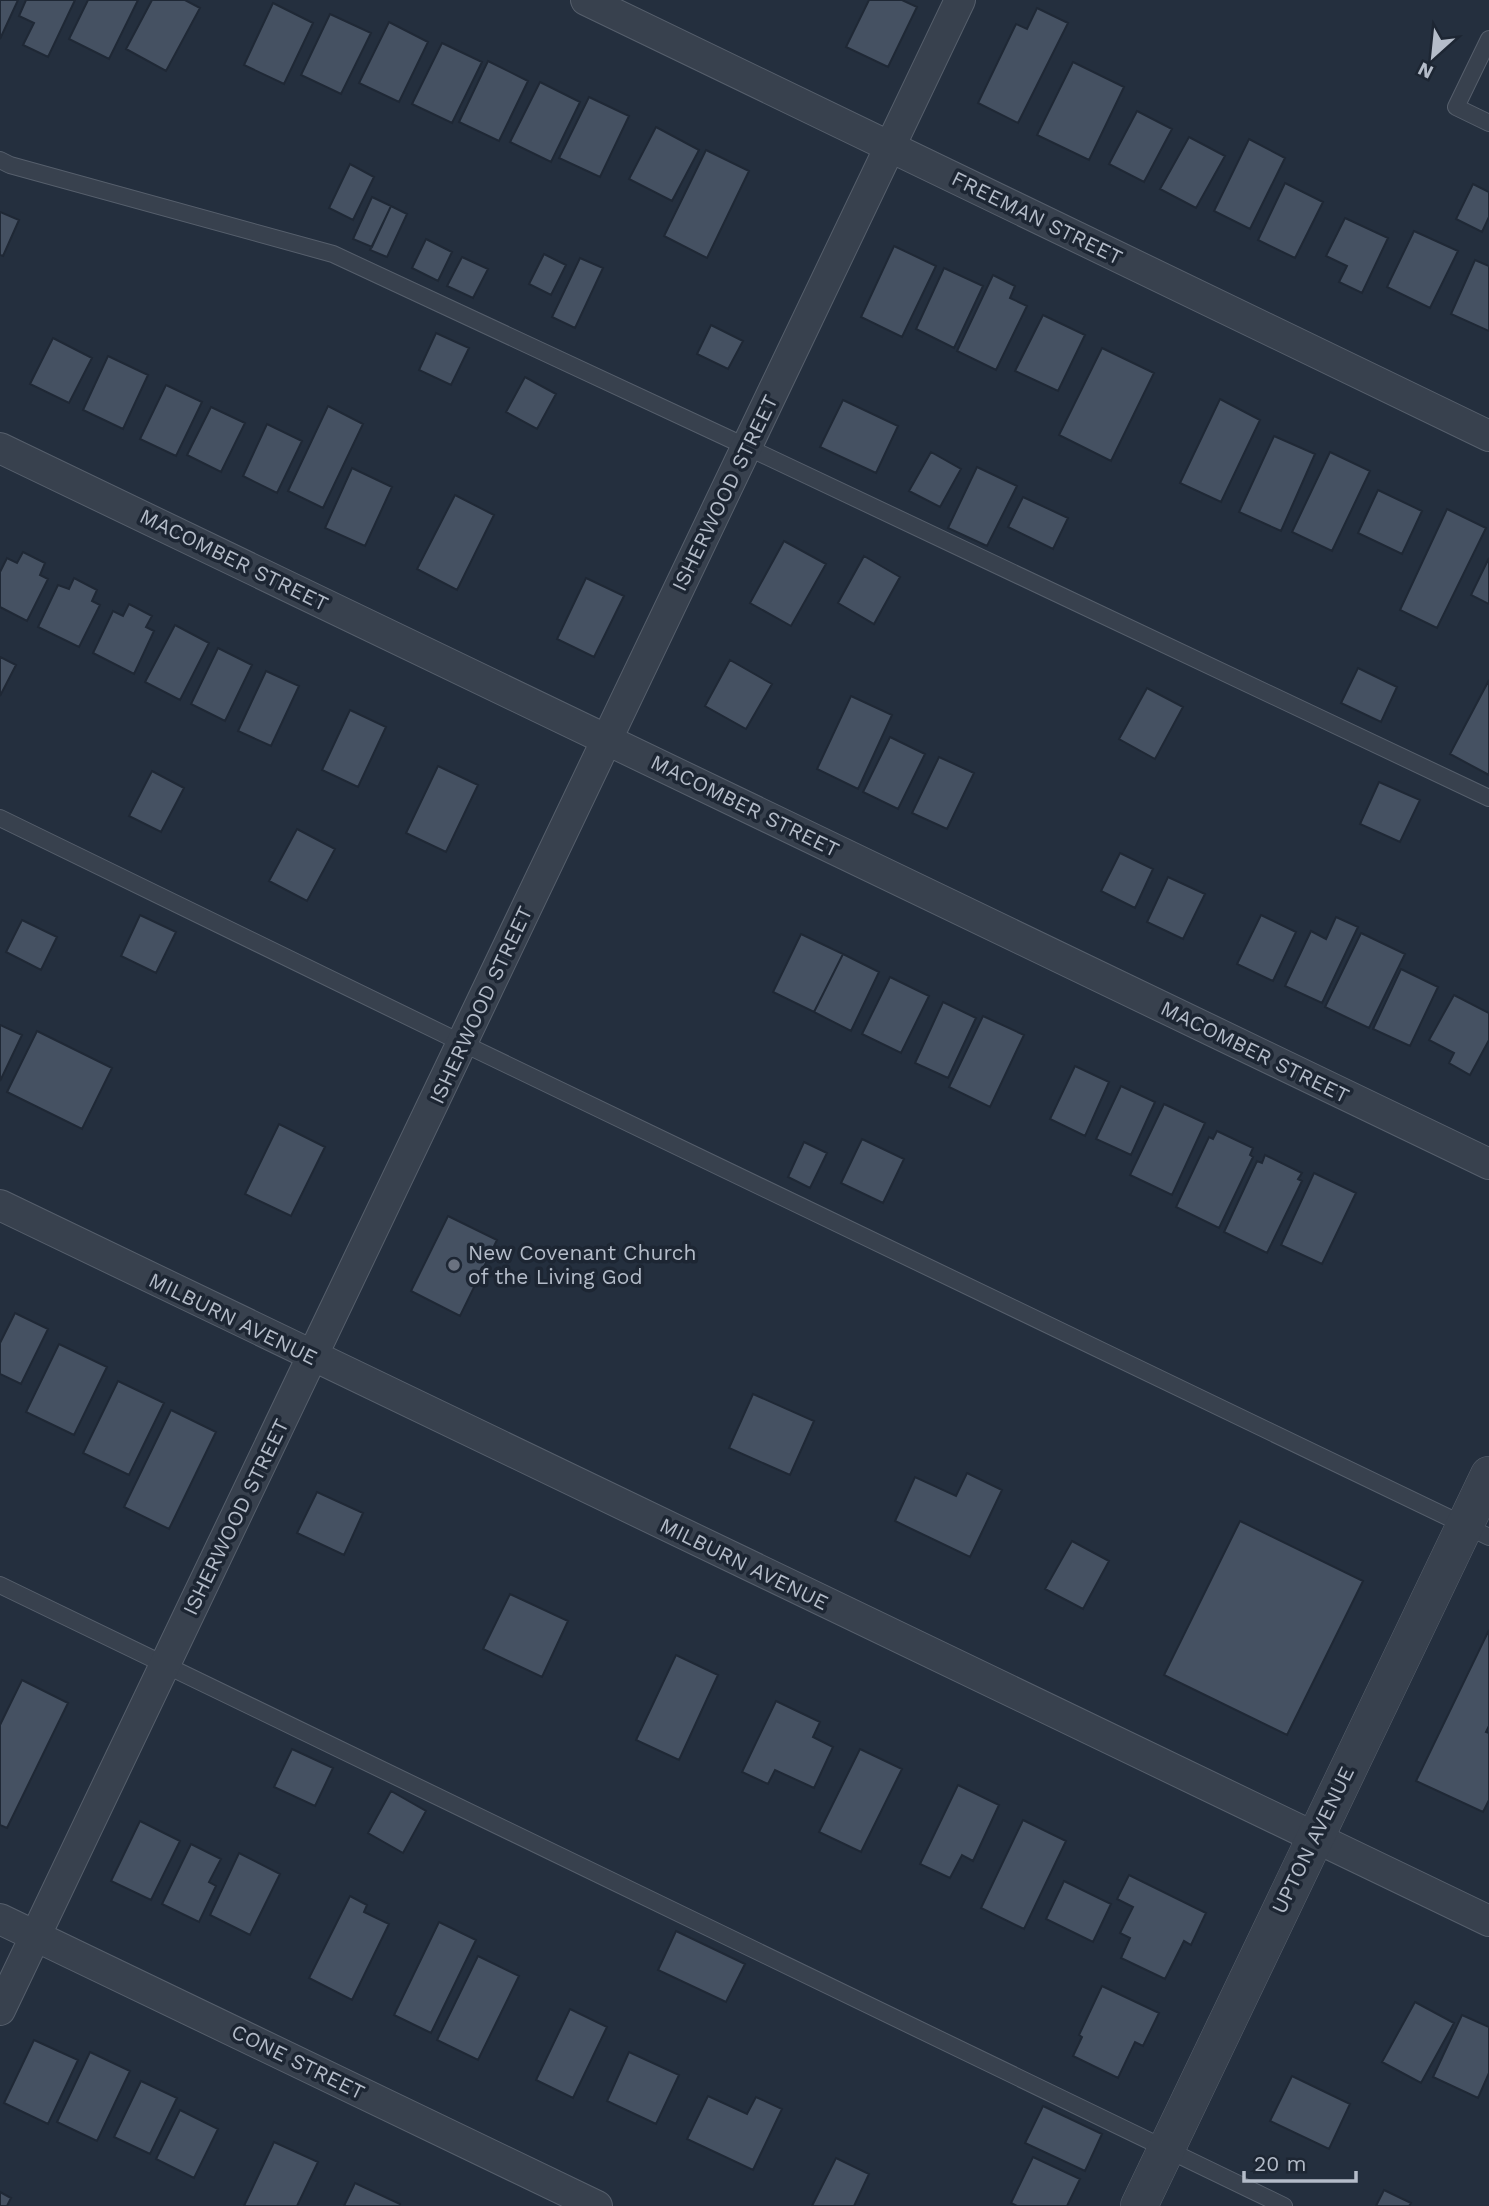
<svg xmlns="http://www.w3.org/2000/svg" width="1489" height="2206" font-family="'Work Sans',sans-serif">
	<rect width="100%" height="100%" fill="#242f3e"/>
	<path fill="#455162" stroke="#1f2835" stroke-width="2" d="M0 0H18L0 39Z
		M26 0H75L48 57 23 45 34 23 19 16Z
		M88 0H138L109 59 69 39Z
		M152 0H185L200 8 166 71 126 49Z
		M869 0H902L917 7 888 67 846 47Z
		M273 3 313 23 284 84 244 65Z
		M1037 8 1068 23 1018 123 978 103 1016 24 1027 29Z
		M330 14 371 33 341 94 301 75Z
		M389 22 428 42 399 102 359 83Z
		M442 43 482 62 452 123 412 104Z
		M488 61 528 81 499 141 459 122Z
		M1073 62 1124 87 1089 160 1037 135Z
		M540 82 580 102 551 162 510 142Z
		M589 97 629 116 600 177 559 158Z
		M1137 111 1172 129 1144 182 1109 164Z
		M656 127 699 150 672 201 629 179Z
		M1189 137 1225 156 1196 208 1160 189Z
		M1249 139 1285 158 1250 229 1214 211Z
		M706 150 749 171 707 258 664 236Z
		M350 164 374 177 353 220 329 208Z
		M1285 183 1323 202 1295 258 1258 240Z
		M1473 184 1489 192V217L1482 232 1456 219Z
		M372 197 391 206 372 247 353 239Z
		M391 206 407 214 387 257 370 250Z
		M0 212 19 220 3 256 0 255Z
		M1345 218 1388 238 1362 293 1339 282 1347 266 1326 256Z
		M1414 231 1458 251 1430 308 1387 287Z
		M426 239 452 252 438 281 412 268Z
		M894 246 936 266 902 337 861 317Z
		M544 254 566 265 551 295 529 284Z
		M462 257 488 269 473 298 447 286Z
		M580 258 603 268 575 328 552 317Z
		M1475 260 1489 266V331L1451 314Z
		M944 268 983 286 954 348 916 329Z
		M993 275 1015 286 1010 298 1027 306 996 370 957 351Z
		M1043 315 1085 335 1058 391 1015 371Z
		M711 325 743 341 728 369 697 354Z
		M436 333 469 348 451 385 419 370Z
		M53 338 92 358 69 403 30 384Z
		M1102 348 1154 373 1111 461 1059 435Z
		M108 356 148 375 123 429 83 410Z
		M525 377 556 394 537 429 506 412Z
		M166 385 202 402 176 456 140 439Z
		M1220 399 1260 420 1221 502 1180 483Z
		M843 400 898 426 876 473 820 447Z
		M328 406 363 424 323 508 288 491Z
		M211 407 245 423 221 472 187 455Z
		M267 424 302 441 277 493 243 476Z
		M1274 436 1315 454 1281 531 1239 512Z
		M931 452 961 469 940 507 909 491Z
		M1330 452 1370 471 1332 551 1292 532Z
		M977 467 1017 486 987 546 948 528Z
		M352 468 392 487 365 546 325 528Z
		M1378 490 1422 511 1402 554 1358 533Z
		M455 495 494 515 457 590 417 569Z
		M1023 497 1068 518 1053 549 1008 527Z
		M1447 509 1486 528 1437 628 1400 610Z
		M784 541 826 564 791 626 750 603Z
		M23 552 45 563 40 575 48 579 27 621 0 607V572L7 558 17 563Z
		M864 556 900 577 874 624 838 603Z
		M1489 558V604L1471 595Z
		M74 578 97 590 92 601 100 605 79 647 38 627 58 585 69 589Z
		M586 578 624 596 594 657 557 639Z
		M129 604 152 616 146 627 154 631 134 674 93 653 113 611 123 616Z
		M175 625 209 643 180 700 145 682Z
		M218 648 252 665 225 721 191 704Z
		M0 657 16 665 0 696Z
		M730 660 772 684 746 729 705 706Z
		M1358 668 1397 687 1381 722 1341 703Z
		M266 671 299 686 271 746 238 731Z
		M1489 680V775L1450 754Z
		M1147 688 1183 707 1155 759 1119 739Z
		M851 696 892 715 858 789 817 769Z
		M350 710 386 727 358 787 322 770Z
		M890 737 925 754 898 809 863 792Z
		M939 757 974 773 947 829 912 813Z
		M438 766 478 785 446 852 406 833Z
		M152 771 184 788 161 832 129 816Z
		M1379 782 1420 800 1400 842 1360 824Z
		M297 829 335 849 307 901 269 881Z
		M1120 853 1153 869 1135 908 1101 891Z
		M1168 877 1205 894 1183 939 1147 922Z
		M140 915 176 932 156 973 121 956Z
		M1261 915 1296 932 1273 981 1237 964Z
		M1336 917 1358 927 1322 1003 1285 986 1311 931 1326 939Z
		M22 920 57 937 41 970 6 952Z
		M1361 933 1405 954 1369 1028 1325 1007Z
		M801 934 843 954 814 1012 773 992Z
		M843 954 879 972 851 1031 814 1012Z
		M1401 969 1438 987 1410 1046 1373 1029Z
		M890 977 929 996 901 1053 862 1034Z
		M1454 995 1489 1013V1040L1470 1075 1449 1063 1454 1053 1429 1040Z
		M943 1002 976 1018 948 1078 915 1063Z
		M983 1016 1024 1035 990 1107 949 1087Z
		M0 1025 22 1035 0 1081Z
		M37 1031 112 1068 82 1129 7 1092Z
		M1075 1066 1109 1082 1085 1136 1050 1119Z
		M1121 1086 1155 1102 1131 1155 1096 1139Z
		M1164 1104 1205 1123 1172 1195 1130 1175Z
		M279 1124 325 1147 291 1216 245 1194Z
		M1217 1131 1253 1148 1250 1155 1253 1157 1219 1228 1176 1207 1209 1137 1213 1139Z
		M862 1139 904 1159 883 1203 841 1183Z
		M804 1142 827 1153 810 1188 788 1177Z
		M1265 1155 1302 1173 1298 1179 1302 1181 1267 1253 1224 1232 1257 1161 1262 1163Z
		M1314 1173 1356 1193 1322 1264 1281 1245Z
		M448 1216 497 1240 460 1316 411 1291Z
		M15 1313 48 1329 21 1384 0 1374V1343Z
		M59 1344 107 1367 74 1435 26 1412Z
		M118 1381 164 1403 129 1475 83 1453Z
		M753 1394 814 1421 790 1475 729 1448Z
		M171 1410 216 1432 169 1529 124 1507Z
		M967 1473 1002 1490 970 1557 895 1521 915 1477 956 1496Z
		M317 1492 363 1513 344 1555 297 1533Z
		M1240 1521 1363 1581 1287 1735 1164 1675Z
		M1072 1541 1109 1561 1083 1609 1045 1589Z
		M510 1594 568 1621 542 1677 483 1649Z
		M1489 1630V1726L1486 1732 1489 1733V1800L1483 1812 1416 1781Z
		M676 1655 718 1675 679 1760 636 1740Z
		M22 1680 68 1703 7 1828 0 1825V1725Z
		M776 1701 820 1722 813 1737 833 1747 814 1788 775 1770 768 1784 742 1772Z
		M292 1749 333 1768 315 1806 274 1787Z
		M860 1749 902 1769 861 1852 819 1832Z
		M958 1785 999 1805 973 1861 962 1855 950 1878 920 1864Z
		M391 1791 426 1811 403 1853 368 1833Z
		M1023 1820 1066 1841 1024 1929 981 1908Z
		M140 1821 180 1841 151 1900 111 1881Z
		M191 1844 221 1859 209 1882 216 1886 199 1922 162 1904Z
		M239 1853 280 1874 250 1935 210 1915Z
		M1129 1875 1206 1913 1191 1945 1184 1941 1165 1979 1121 1958 1130 1938 1120 1933 1133 1907 1117 1899Z
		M1064 1881 1111 1904 1093 1942 1046 1919Z
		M350 1896 367 1905 364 1912 389 1924 352 2000 309 1978Z
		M439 1922 476 1940 431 2033 394 2015Z
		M676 1931 745 1964 726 2002 658 1970Z
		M478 1956 519 1976 478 2060 437 2040Z
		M1102 1986 1159 2013 1143 2046 1135 2042 1118 2078 1073 2056 1082 2037 1079 2035Z
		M1415 2002 1454 2023 1421 2083 1382 2062Z
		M570 2009 607 2027 573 2098 536 2080Z
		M1462 2015 1489 2027V2073L1478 2098 1433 2077Z
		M34 2040 78 2060 48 2124 4 2103Z
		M90 2052 130 2071 97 2141 57 2122Z
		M629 2052 679 2075 656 2124 607 2101Z
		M1292 2076 1350 2104 1329 2149 1270 2121Z
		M141 2081 177 2098 150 2154 114 2137Z
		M708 2096 747 2114 756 2097 782 2109 753 2170 687 2139Z
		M1043 2106 1102 2134 1085 2171 1025 2143Z
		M180 2110 218 2129 194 2178 156 2159Z
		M274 2142 318 2162 297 2206H244Z
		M1033 2157 1080 2179 1067 2206H1017L1011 2203Z
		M836 2158 869 2174 854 2206H812Z
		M355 2183 400 2204 399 2206H344Z
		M1384 2190 1411 2203 1409 2206H1376Z
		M0 2192 11 2198 7 2206H0Z"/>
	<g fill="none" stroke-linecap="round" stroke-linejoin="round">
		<defs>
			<path id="service" d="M1489 39 1456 107 1489 123
				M0 160 10 165 333 254 747 447 1489 798
				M0 818 462 1043 1489 1537
				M0 1585 1284 2206"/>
			<path id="minor" d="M586 0 1489 436
				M0 448 1489 1164
				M0 1205 1489 1921
				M0 1919 597 2206
				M0 2010 960 0"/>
			<path id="tertiary" d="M1139 2206 1489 1475"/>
		</defs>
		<use href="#service" stroke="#565f6c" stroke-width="18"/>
		<use href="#minor" stroke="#565f6c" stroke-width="32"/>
		<use href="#tertiary" stroke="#565f6c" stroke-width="38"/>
		<use href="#service" stroke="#38414e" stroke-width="16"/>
		<use href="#minor" stroke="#38414e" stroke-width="30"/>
		<use href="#tertiary" stroke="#38414e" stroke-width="37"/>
	</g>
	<circle fill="#6b7280" stroke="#1d2633" stroke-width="2.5" cx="454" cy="1265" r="7"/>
	<g text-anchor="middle" stroke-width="7" stroke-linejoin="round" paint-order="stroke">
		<g font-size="21" fill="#b4bcc9" stroke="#1d2633">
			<text transform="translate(1037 218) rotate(26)" y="7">FREEMAN STREET</text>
			<text transform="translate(725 493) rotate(-64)" y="7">ISHERWOOD STREET</text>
			<text transform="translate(234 560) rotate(26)" y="7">MACOMBER STREET</text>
			<text transform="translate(745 806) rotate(26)" y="7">MACOMBER STREET</text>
			<text transform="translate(481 1005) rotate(-65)" y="7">ISHERWOOD STREET</text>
			<text transform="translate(1255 1052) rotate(26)" y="7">MACOMBER STREET</text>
			<text transform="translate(233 1319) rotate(26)" y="7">MILBURN AVENUE</text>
			<text transform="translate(236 1517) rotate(-64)" y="7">ISHERWOOD STREET</text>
			<text transform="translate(744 1564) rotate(26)" y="7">MILBURN AVENUE</text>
			<text transform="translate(1313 1840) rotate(-64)" y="7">UPTON AVENUE</text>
			<text transform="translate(298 2062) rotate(26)" y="7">CONE STREET</text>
		</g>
		<g font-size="21" fill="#b4bcc9" stroke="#1d2633" text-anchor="start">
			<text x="468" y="1260">New Covenant Church<tspan x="468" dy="24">of the Living God</tspan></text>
		</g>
	</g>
	<g transform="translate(1433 56) rotate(207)" stroke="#1d2633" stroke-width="5" paint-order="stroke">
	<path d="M0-5L12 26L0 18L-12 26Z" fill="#b4bcc9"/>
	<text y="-10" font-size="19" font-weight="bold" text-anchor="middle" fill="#b4bcc9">N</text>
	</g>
	<path d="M1244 2171v10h112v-10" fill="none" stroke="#b4bcc9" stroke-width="3.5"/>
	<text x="1254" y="2171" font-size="21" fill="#b4bcc9" stroke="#1d2633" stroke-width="5" paint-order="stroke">20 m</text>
</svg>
